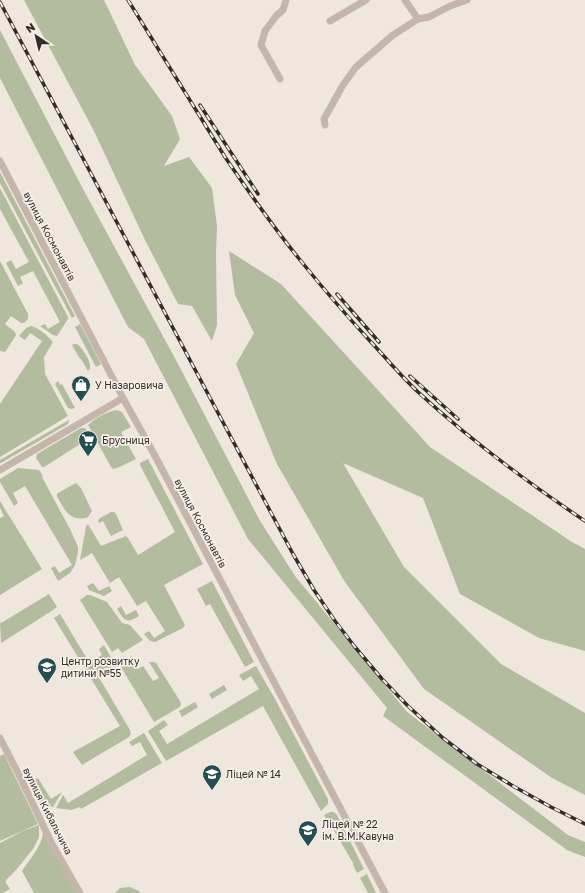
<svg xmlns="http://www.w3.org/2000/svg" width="585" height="893" font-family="'Golos Text',sans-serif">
	<rect width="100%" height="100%" fill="#efe6dd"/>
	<path fill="#b3bc9f" d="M24 0H104L135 65 172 116 180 139 164 166 189 157 212 188 217 226 216 253 217 325 212 341 192 306 178 304 145 240 93 129Z
		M0 30 83 189 177 362 259 519 295 576 407 712 568 835 585 842V857L567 850 383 716 387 708 248 539 144 339 128 327 0 78Z
		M0 172 75 316 72 318 0 183Z
		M0 188 68 317V319L57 336 53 335 40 326 45 324 48 329 60 322 33 271 20 277 23 283 18 286 6 263 11 260 16 269 29 262 0 209Z
		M229 251 281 284 430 447 572 542 585 549V651L539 638 460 594 423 498 343 463 404 567 501 664 585 713V795L552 778 424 689 345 582 277 464 236 364 254 333 235 295Z
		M0 261 28 314V319L24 323H21L11 316 5 324 15 332 16 335 5 352 0 351Z
		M80 324 101 364 96 367 75 327Z
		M31 326C39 328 48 336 53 342L44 357 45 374 68 416 0 457V404L42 341 30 333 25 340 19 336 26 328Z
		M74 344H77C82 347 89 359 90 365 90 369 90 369 88 371L81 359H80L72 345Z
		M58 381 60 385 62 384 75 408 71 409 68 408 55 384Z
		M117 410 122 412 131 427 121 432 136 459 117 468 113 469 111 467 88 425C94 419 107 411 117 410Z
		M69 420 68 424 1 463H0V460Z
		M81 428H84L86 429 89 437 88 439 44 467H42L36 458 37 454Z
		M148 459 203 564 164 585 185 625 183 628 155 642 150 641 144 634 149 631 154 638 165 631 146 601 137 606 119 577 110 583 92 553 80 560 86 527 88 524 101 546 126 536 128 538 138 555 175 532 140 465V463Z
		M18 468 39 470 43 476 42 477 71 531 78 547V552L75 565 72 570 70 573 58 581 51 568 55 566 59 573 72 565 25 486 13 493 18 503 14 506 0 482V479Z
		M76 483 81 488 92 511 88 517C71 523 64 510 57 496V494L58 493Z
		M0 501 42 569 0 595V518L4 516 0 508Z
		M111 512H114L116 514 123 530 111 536 103 521 99 523 98 521 100 518Z
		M212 581 254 662 245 667 210 604 206 606 197 589Z
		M93 583 99 591 109 586 112 591 104 596 89 590 87 586Z
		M49 594 57 607 50 612 1 643 0 622 1 623Z
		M87 595H90L107 602 122 623 130 625 143 640 122 653 118 648 112 652 80 600Z
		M121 606 126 615 136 610 139 616C126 624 125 621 117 609Z
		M60 614 89 662 102 655 99 649 104 645 117 668 113 671 110 667 97 674 130 730 131 734 129 737 82 765 73 752 120 726 54 618Z
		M126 657 134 662 138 669 143 666 153 681 159 678 149 662H153L156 663 180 701 181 704 180 707 154 722 118 662Z
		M256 666 275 699 328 799V804L321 811 263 706 166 761 148 731 164 720 168 725 159 731 167 744 259 689 251 676 243 681 239 675Z
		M224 685 227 690 212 699 209 694Z
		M195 702 198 707 182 717 179 711Z
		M144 733 162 763 81 809 80 807 71 810 56 808 63 795 68 803 147 755 140 742 132 746 129 742Z
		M4 754 38 824 0 841V756Z
		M38 778 51 799 62 792 53 807 39 803 29 783Z
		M330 812H334L337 815 364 869 357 873 354 867 353 863 328 820 326 819 324 815Z
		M39 825V837L33 849 16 870 6 880V883L10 889 3 893H0V843L23 831Z
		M43 829 77 893H34L22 871C30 859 44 844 43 829Z
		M367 874 376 893H368L360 878Z
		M130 887 139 891 140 893H115L120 888Z"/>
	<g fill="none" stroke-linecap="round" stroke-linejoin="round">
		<path stroke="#c5b6ab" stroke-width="7" d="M405 0 418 19
			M330 21 366 0
			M280 79 261 45 265 31 276 16 283 10 286 0
			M325 125 324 119 343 85 356 67 393 35 418 19 429 17 450 6 467 0
			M0 161 123 398 154 454 385 893
			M0 470 123 398
			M0 738 19 775 52 844 80 893"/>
		<defs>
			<path id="rail" d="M128 0 225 157C250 194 276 231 305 266 326 292 348 317 370 341 386 358 401 376 418 392 470 440 527 482 585 521
				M0 2 260 492 293 554 314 590 335 621 355 647 382 679 408 706 443 738 477 764 513 786 551 807 585 824
				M200 105 258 194
				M337 294 379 342
				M410 376 458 419"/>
		</defs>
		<use href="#rail" stroke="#342c29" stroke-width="3.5"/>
		<use href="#rail" stroke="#f7f0e9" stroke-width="2" stroke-dasharray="6" stroke-linecap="butt"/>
	</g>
	<defs>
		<symbol id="shop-pin" viewBox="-11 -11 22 30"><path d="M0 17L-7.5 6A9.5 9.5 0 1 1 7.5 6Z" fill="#244f50" stroke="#f7f0e9"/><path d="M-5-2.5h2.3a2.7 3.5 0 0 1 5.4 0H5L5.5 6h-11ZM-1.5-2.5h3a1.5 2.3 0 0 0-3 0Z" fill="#fff"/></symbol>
		<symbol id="supermarket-pin" viewBox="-11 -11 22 30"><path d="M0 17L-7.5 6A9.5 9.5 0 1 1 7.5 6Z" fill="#244f50" stroke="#f7f0e9"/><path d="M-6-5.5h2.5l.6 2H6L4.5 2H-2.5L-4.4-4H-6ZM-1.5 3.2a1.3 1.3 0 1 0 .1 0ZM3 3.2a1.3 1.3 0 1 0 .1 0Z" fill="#fff"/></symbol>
		<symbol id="school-pin" viewBox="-11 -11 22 30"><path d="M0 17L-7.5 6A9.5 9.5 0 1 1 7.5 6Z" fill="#244f50" stroke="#f7f0e9"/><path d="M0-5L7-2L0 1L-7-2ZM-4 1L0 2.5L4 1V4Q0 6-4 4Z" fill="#fff"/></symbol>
	</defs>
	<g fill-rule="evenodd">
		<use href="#shop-pin" x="70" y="374" width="22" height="30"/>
		<use href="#supermarket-pin" x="77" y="429" width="22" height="30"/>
		<use href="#school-pin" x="36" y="656" width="22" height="30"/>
		<use href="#school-pin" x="201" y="763" width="22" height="30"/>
		<use href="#school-pin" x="297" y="819" width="22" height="30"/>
	</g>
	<g text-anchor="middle" stroke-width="3.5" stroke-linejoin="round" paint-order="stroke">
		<g font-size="10" fill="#342c29" stroke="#f7f0e9">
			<text transform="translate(50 236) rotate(62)" y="4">вулиця Космонавтів</text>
			<text transform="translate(201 523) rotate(62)" y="4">вулиця Космонавтів</text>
			<text transform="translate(48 811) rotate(63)" y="4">вулиця Кибальчича</text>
		</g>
		<g font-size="10" fill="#342c29" stroke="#f7f0e9" text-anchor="start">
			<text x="95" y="389">У Назаровича</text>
			<text x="102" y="444">Брусниця</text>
			<text x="61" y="665">Центр розвитку<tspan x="61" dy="12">дитини №55</tspan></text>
			<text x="226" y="778">Ліцей № 14</text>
			<text x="322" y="828">Ліцей № 22<tspan x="322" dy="12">ім. В.М.Кавуна</tspan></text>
		</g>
	</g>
	<g transform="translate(36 36) rotate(325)" stroke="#f7f0e9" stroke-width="3" paint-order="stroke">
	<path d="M0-3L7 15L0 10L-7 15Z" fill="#342c29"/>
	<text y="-6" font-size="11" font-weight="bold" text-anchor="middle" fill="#342c29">N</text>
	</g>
</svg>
